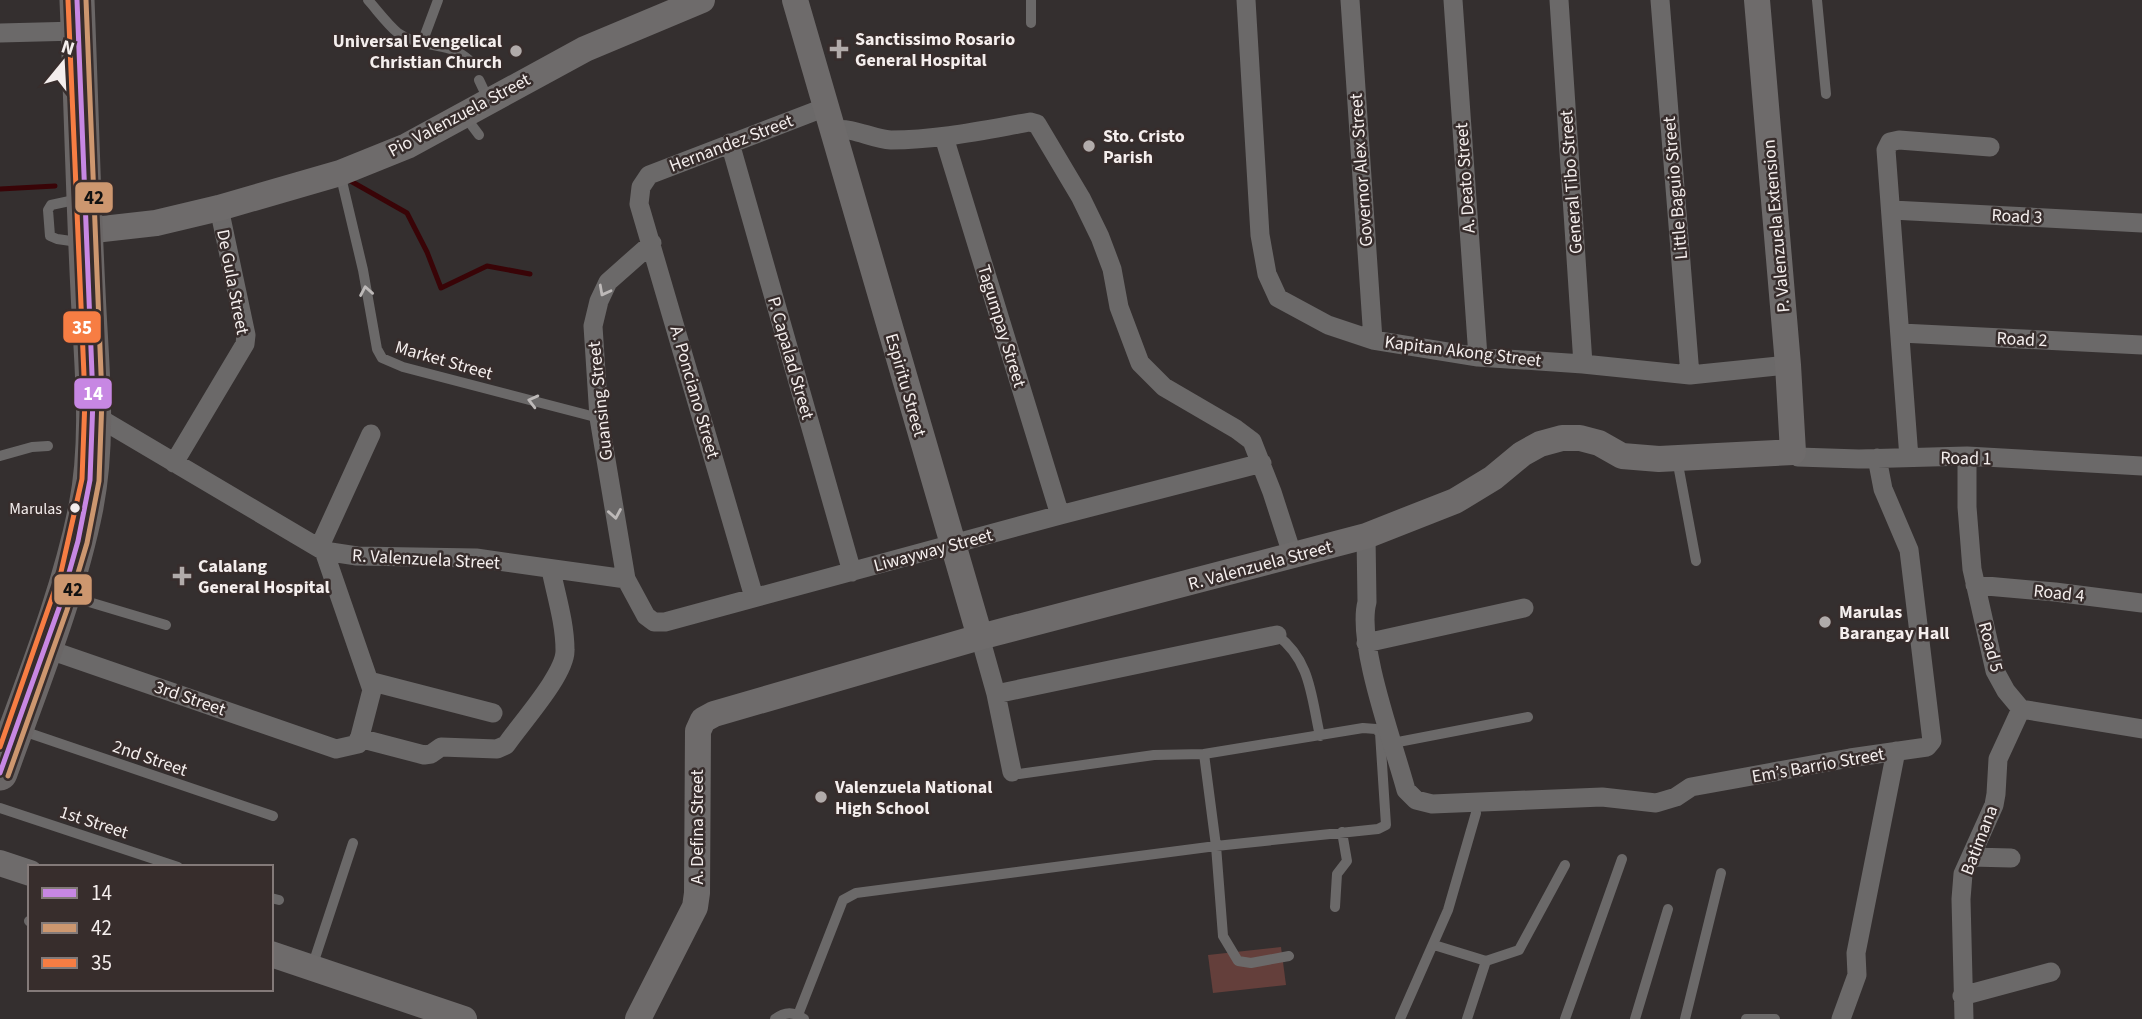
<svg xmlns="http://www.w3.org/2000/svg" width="2142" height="1019" font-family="'Source Sans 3',sans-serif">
	<rect width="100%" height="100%" fill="#342f2f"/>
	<path fill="#643f3b" d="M1281 947 1286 985 1213 993 1208 955Z"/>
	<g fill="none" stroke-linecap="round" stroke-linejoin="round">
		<path stroke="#390407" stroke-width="5" d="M347 179 407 213 427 252 441 288 487 266 530 274
			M0 189 55 186"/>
		<path stroke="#6b6969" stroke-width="10" d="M368 0C377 10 387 24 398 33 420 49 447 40 469 60
			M1817 0 1826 94
			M1031 23V0
			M422 43 438 0
			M479 80 488 99
			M464 115 479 135
			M340 173 363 270 377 349 382 358 403 367 599 418
			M78 242 57 239 50 236 48 210 51 205 79 199
			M0 456 32 447 48 446
			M1677 459 1696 561
			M69 596 166 625
			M1277 635C1311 661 1311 696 1320 736
			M23 731 273 816
			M1393 743 1528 717
			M1012 772 1019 774 1154 755 1204 754 1216 846 1223 936 1238 961 1251 963 1289 956
			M0 808 178 867
			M271 898 279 900
			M1335 907 1337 874 1347 861 1342 832
			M29 921 30 922
			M1434 945 1486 961 1519 950 1565 865
			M312 967 353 843
			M798 1015 843 900 856 893 1216 846 1378 829 1386 825 1380 733 1376 729 1363 728 1204 754
			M775 1019C785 1011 795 1012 804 1019
			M1400 1019 1448 910 1476 813
			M1467 1019 1486 961
			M1565 1019 1622 859
			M1635 1019 1668 909
			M1685 1019 1721 873
			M1746 1019H1775"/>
		<path stroke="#6b6969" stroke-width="19" d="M1246 0 1260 235 1267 274 1278 298 1328 325 1373 340 1478 357 1583 364 1690 375 1788 365
			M1350 0 1373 340
			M1453 0 1478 357
			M1559 0 1583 364
			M1660 0 1690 375
			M0 33 78 31
			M834 130C854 127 871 139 891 140 938 140 984 130 1030 122L1037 124 1081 198 1100 237 1112 269 1119 307 1140 363 1164 387 1236 429 1252 441 1272 492 1293 557
			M944 137 1060 515
			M730 143 852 572
			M1892 210 2142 223
			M652 243 608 282 599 301 593 326 599 418 626 579 646 616 654 622H665L1060 515 1262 463
			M1901 333 2142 345
			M94 415 324 551 357 556 476 558 626 579
			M1793 452 1798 457 1859 459 1967 456 2142 466
			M1967 456V507L1972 569 1995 671 2006 691 2021 709 2142 729
			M1909 458 1886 150 1890 142 1899 140 1990 147
			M174 463 245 344 246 335 219 208
			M1366 536 1367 602C1356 643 1394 745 1406 790L1416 800 1432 804 1602 797 1656 803 1676 797 1691 787 1850 758 1927 747 1932 741 1909 550 1883 489 1877 458
			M319 548 371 434
			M1975 585 2055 592 2142 603
			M754 597 639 204 641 187 649 175 826 107
			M980 637 996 694 1012 772
			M1366 643 1524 608
			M44 648 336 749 358 744 372 690 324 551
			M369 681 493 713
			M996 694 1277 635
			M359 738 424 755 431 754 441 747 497 749 506 745C520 724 566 674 565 650 565 623 556 595 551 570
			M1971 857 2011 858
			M1962 996 2051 972
			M1841 1019 1857 975 1856 953 1896 751
			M1964 1019 1961 899 1963 874 1994 805 1996 794 1998 759 2021 709"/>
		<path stroke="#6e6b6b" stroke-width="26" d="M795 0 980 637
			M85 231 156 223 219 208 340 173 407 146 585 49 702 0
			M0 863 30 873
			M271 954 464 1019
			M638 1019 695 907 697 893 698 731 703 720 714 714 980 637 1366 536 1455 501 1493 478 1522 454 1540 444 1562 438H1580L1599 443 1622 456 1659 459 1793 452 1788 365 1757 0"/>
		<path stroke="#6a6666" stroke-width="35" d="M0 773C31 686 68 597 86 507 100 435 91 362 88 291 83 194 81 97 77 0"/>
		<defs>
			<path id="bus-1" d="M0 773 59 608 78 541 90 480 93 399 77 0"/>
			<path id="bus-2" d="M8 776 67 610 87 543 99 481 102 398 86 0"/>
			<path id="bus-3" d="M0 747 61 572 82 479 85 399 68 0"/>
		</defs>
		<use href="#bus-1" stroke="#372d2c" stroke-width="10"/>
		<use href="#bus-2" stroke="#372d2c" stroke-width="10"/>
		<use href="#bus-3" stroke="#372d2c" stroke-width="10"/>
		<use href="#bus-1" stroke="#c787e3" stroke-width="5"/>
		<use href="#bus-2" stroke="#cd976f" stroke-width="5"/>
		<use href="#bus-3" stroke="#f77d43" stroke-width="5"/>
	</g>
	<defs><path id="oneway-chevron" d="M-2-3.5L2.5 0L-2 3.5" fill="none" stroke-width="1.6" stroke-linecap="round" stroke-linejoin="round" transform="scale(1.75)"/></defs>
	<g stroke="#bdb9b8">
		<use href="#oneway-chevron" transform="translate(366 291) rotate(-100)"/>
		<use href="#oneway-chevron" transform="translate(604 291) rotate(118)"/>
		<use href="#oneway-chevron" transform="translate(533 401) rotate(-166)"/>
		<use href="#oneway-chevron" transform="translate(615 514) rotate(80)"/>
	</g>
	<g fill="#b1abaa" stroke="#372d2c" stroke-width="2.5">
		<path d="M835.5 38.5h7v7h7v7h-7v7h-7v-7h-7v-7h7z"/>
		<circle cx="516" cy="51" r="7"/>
		<circle cx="1089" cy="146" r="7"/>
		<path d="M178.5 565.5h7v7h7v7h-7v7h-7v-7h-7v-7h7z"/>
		<circle cx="1825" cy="622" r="7"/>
		<circle cx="821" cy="797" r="7"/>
	</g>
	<circle fill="#f4eeed" stroke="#372d2c" stroke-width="2.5" cx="75" cy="508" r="6"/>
	<g text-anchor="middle" stroke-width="5" stroke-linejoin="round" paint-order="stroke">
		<g font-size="16" fill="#f4eeed" stroke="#372d2c" text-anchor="end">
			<text x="62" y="514">Marulas</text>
		</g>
		<g font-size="18" font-weight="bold" fill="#f4eeed" stroke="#372d2c" text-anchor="start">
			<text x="855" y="45">Sanctissimo Rosario<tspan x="855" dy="21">General Hospital</tspan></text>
			<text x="502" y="47" text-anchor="end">Universal Evengelical<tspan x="502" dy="21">Christian Church</tspan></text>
			<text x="1103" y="142">Sto. Cristo<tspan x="1103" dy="21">Parish</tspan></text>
			<text x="198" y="572">Calalang<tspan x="198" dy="21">General Hospital</tspan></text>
			<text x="1839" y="618">Marulas<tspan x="1839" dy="21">Barangay Hall</tspan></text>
			<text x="835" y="793">Valenzuela National<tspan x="835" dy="21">High School</tspan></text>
		</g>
		<g font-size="18" fill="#f4eeed" stroke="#372d2c">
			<text transform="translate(459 115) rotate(-28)" y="6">Pio Valenzuela Street</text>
			<text transform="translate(731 143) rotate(-21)" y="6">Hernandez Street</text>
			<text transform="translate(1361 170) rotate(-94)" y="6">Governor Alex Street</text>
			<text transform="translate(1465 178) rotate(-94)" y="6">A. Deato Street</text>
			<text transform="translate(1571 182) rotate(-94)" y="6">General Tibo Street</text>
			<text transform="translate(1675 188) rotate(-95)" y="6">Little Baguio Street</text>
			<text transform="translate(2017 216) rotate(3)" y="6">Road 3</text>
			<text transform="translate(1776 226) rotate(-95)" y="6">P. Valenzuela Extension</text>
			<text transform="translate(233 282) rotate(79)" y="6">De Gula Street</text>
			<text transform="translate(1002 326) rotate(73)" y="6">Tagumpay Street</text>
			<text transform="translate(2022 339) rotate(3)" y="6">Road 2</text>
			<text transform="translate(1463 351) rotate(7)" y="6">Kapitan Akong Street</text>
			<text transform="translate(791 358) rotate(74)" y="6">P. Capalad Street</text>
			<text transform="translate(444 360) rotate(16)" y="6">Market Street</text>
			<text transform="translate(906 385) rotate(74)" y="6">Espiritu Street</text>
			<text transform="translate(695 392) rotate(74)" y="6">A. Ponciano Street</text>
			<text transform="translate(600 401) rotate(-96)" y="6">Guansing Street</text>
			<text transform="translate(1966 458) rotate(1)" y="6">Road 1</text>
			<text transform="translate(933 550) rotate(-15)" y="6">Liwayway Street</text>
			<text transform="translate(426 559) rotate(3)" y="6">R. Valenzuela Street</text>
			<text transform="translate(1260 565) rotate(-15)" y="6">R. Valenzuela Street</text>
			<text transform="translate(2059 593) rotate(6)" y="6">Road 4</text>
			<text transform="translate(1991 647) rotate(75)" y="6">Road 5</text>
			<text transform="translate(190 698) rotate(19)" y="6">3rd Street</text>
			<text transform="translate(150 758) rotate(19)" y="6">2nd Street</text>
			<text transform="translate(1818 765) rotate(-10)" y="6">Em’s Barrio Street</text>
			<text transform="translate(94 822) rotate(18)" y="6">1st Street</text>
			<text transform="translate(697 827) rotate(-90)" y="6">A. Defina Street</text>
			<text transform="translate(1979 840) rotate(-69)" y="6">Batimana</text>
		</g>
	</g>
	<g stroke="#372d2c" stroke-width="2.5">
		<rect x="74" y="181" width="40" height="33" rx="7" fill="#cd976f"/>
		<rect x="62" y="310" width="40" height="34" rx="7" fill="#f77d43"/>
		<rect x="73" y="377" width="40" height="33" rx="7" fill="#c787e3"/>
		<rect x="53" y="573" width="40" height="33" rx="7" fill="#cd976f"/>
	</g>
	<g font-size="19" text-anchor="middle" font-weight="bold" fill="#fff">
		<text x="82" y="334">35</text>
		<text x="93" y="400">14</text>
	</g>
	<g font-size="19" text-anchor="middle" font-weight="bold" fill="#111">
		<text x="94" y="204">42</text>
		<text x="73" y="596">42</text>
	</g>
	<rect x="28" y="865" width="245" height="126" fill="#372d2c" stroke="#837a79" stroke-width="2"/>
	<rect x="42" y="888" width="35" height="10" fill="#c787e3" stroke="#837a79" stroke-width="2"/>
	<text x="91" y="900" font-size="21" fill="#f4eeed">14</text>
	<rect x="42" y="923" width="35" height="10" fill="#cd976f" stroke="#837a79" stroke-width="2"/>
	<text x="91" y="935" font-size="21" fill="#f4eeed">42</text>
	<rect x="42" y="958" width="35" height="10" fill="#f77d43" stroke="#837a79" stroke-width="2"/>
	<text x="91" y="970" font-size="21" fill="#f4eeed">35</text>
	<g transform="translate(63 63) rotate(18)" stroke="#372d2c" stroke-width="5" paint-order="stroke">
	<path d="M0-5L12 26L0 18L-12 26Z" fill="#f4eeed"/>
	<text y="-10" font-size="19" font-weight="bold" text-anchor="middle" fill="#f4eeed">N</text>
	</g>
</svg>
